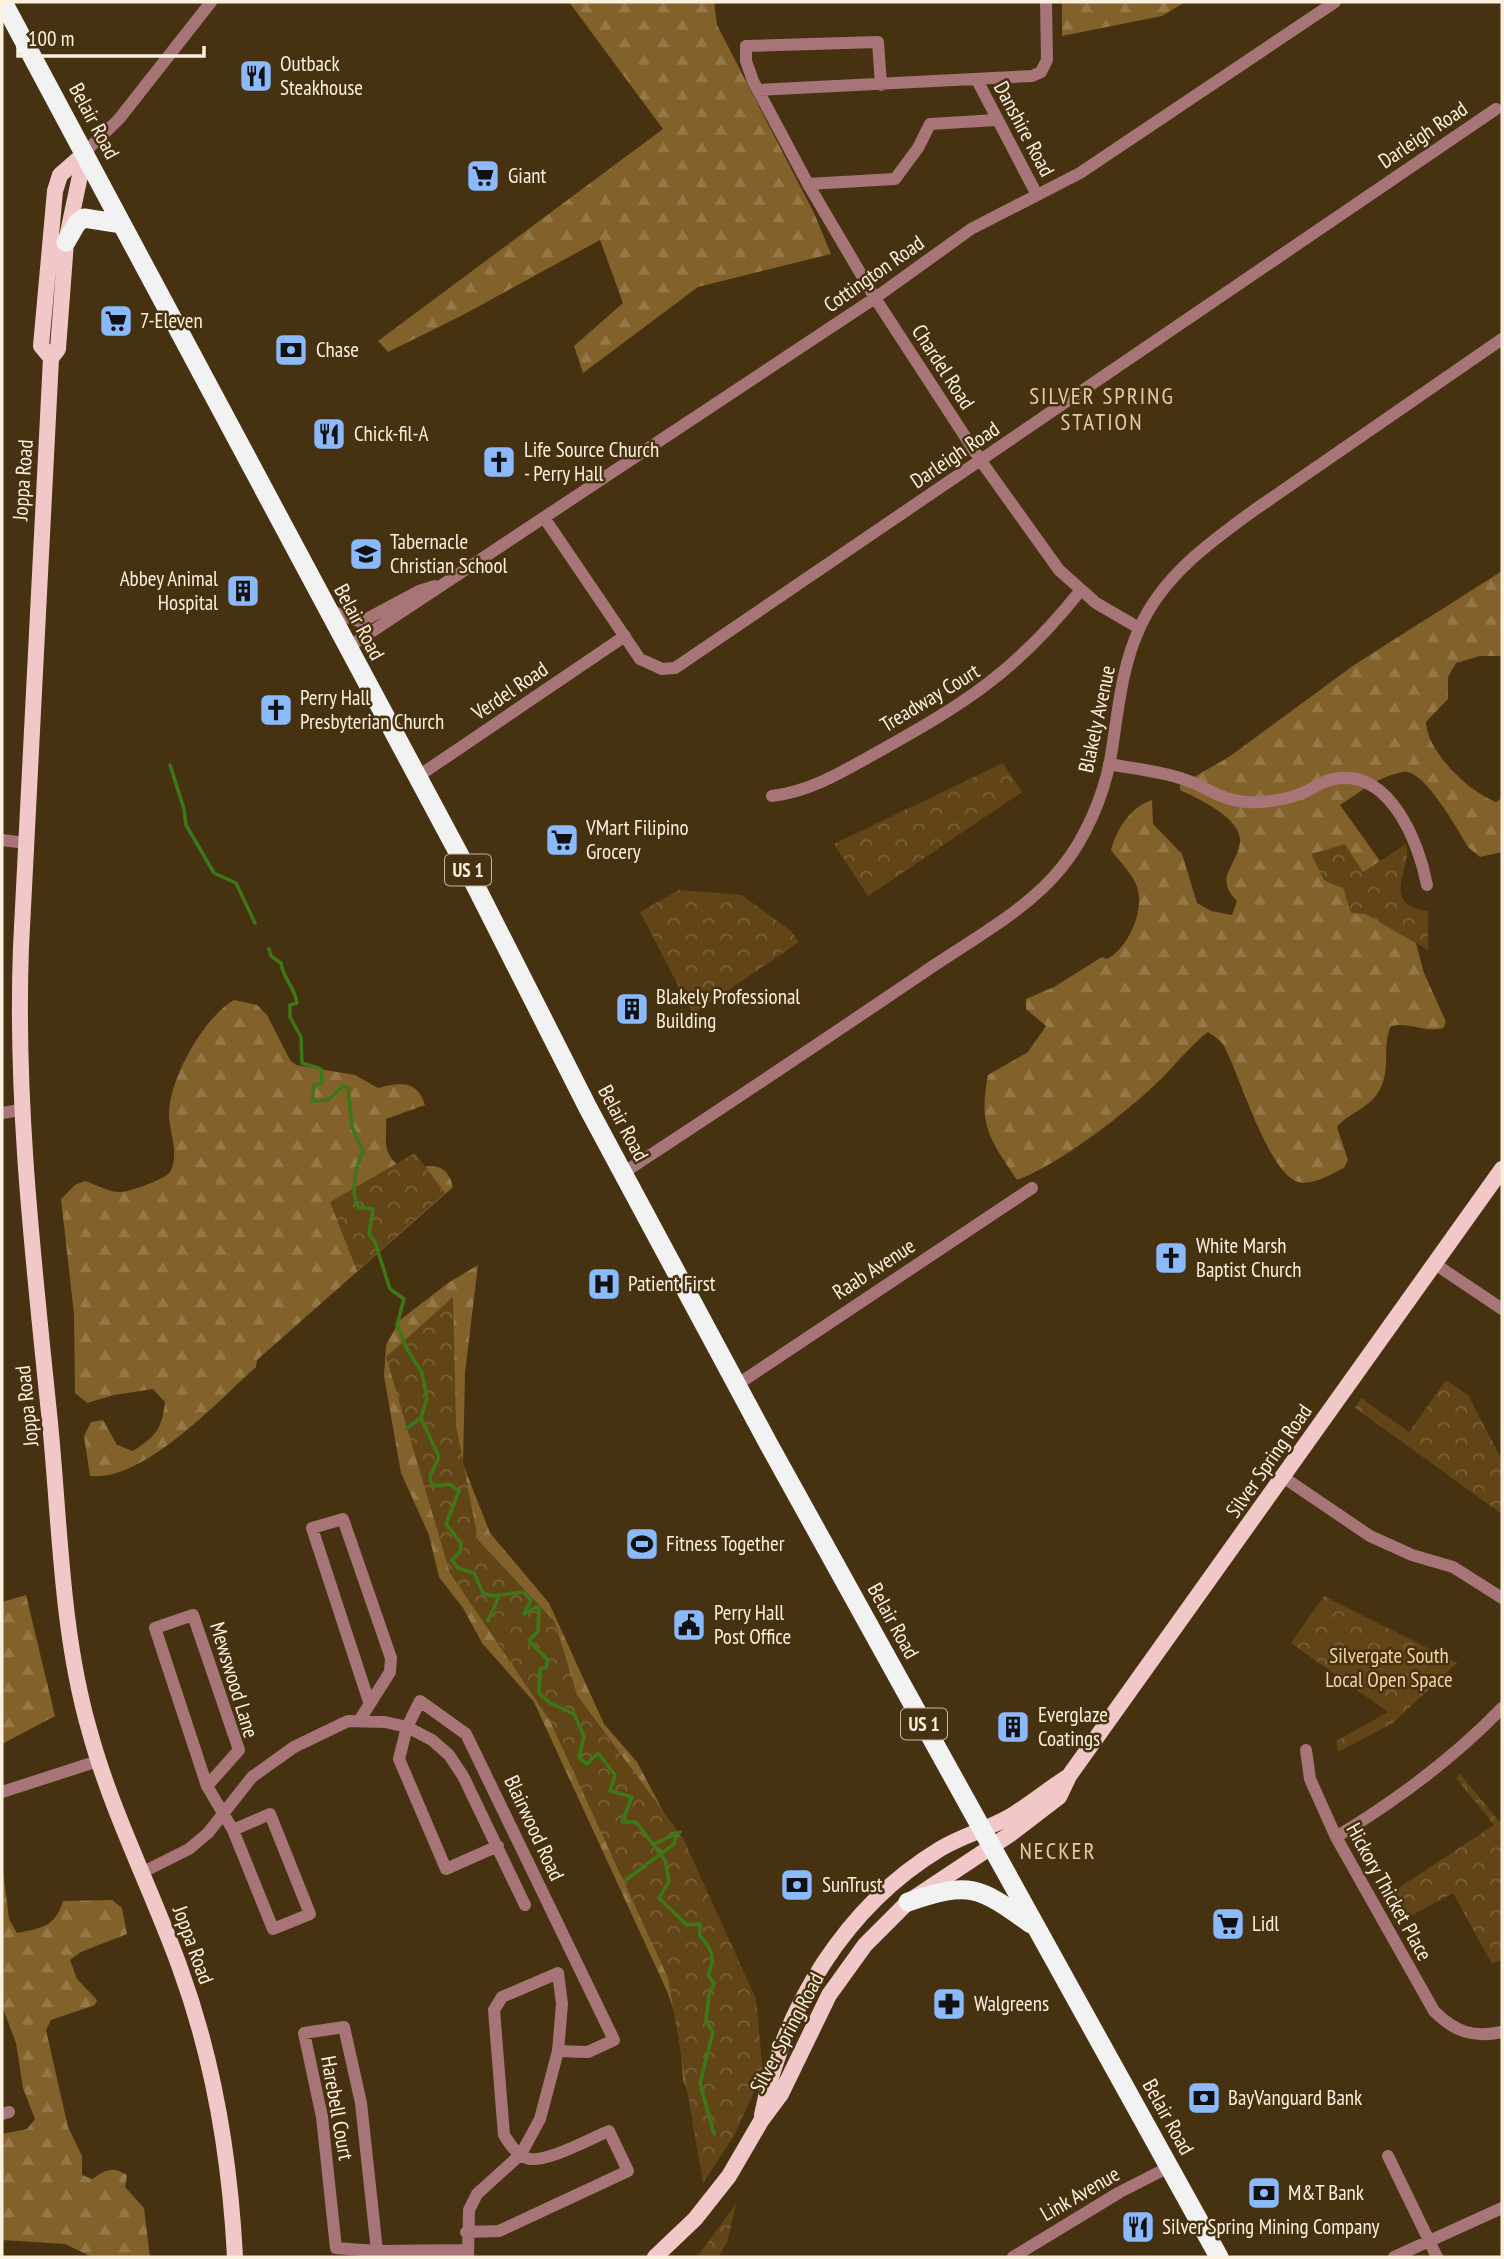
<svg xmlns="http://www.w3.org/2000/svg" width="1504" height="2259" font-family="'PT Sans Narrow',sans-serif">
	<defs>
		<pattern id="forest-firs" width="22" height="20" patternUnits="userSpaceOnUse" patternTransform="scale(1.75)"><rect width="22" height="20" fill="#83612a"/><path d="M5 1l3.5 6h-7zM16 11l3.5 6h-7z" fill="#957848"/></pattern>
		<pattern id="park-crowns" width="20" height="18" patternUnits="userSpaceOnUse" patternTransform="scale(1.75)"><rect width="20" height="18" fill="#614516"/><path d="M2 6a3 3 0 1 1 6 0M12 15a3 3 0 1 1 6 0" fill="none" stroke="#796037"/></pattern>
	</defs>
	<rect width="100%" height="100%" fill="#463110"/>
	<path fill="url(#forest-firs)" d="M569 2H714L717 25 814 213 831 254 698 287 583 373 574 346 623 303 600 240 461 316 388 352 378 341 663 129Z
		M1062 2H1185L1162 16 1062 36Z
		M1502 571V656H1480L1456 663 1448 677V699L1426 722C1427 752 1469 792 1496 802L1502 798V852L1480 857 1469 848C1458 831 1424 768 1403 772 1381 775 1359 793 1340 805L1380 861 1410 921 1424 973 1446 1022 1443 1028C1424 1033 1410 1022 1391 1026 1381 1047 1392 1069 1379 1091 1369 1109 1349 1112 1337 1127L1348 1160 1344 1168C1331 1174 1313 1186 1298 1182 1268 1173 1239 1073 1224 1046 1221 1040 1213 1036 1208 1032 1190 1046 1178 1062 1162 1078 1130 1110 1059 1165 1017 1180 990 1139 978 1127 988 1075L1028 1052 1046 1026 1026 1009V999L1054 987 1102 957 1107 959C1128 948 1145 911 1137 887 1133 874 1119 861 1111 850 1117 829 1130 807 1152 800L1153 824 1182 854 1197 903 1211 911 1232 915 1237 901C1213 877 1237 867 1240 842 1242 818 1197 798 1180 790V785L1229 757 1354 665Z
		M234 1000 257 1005 267 1015 290 1060 296 1065 355 1075 378 1088C399 1083 417 1079 425 1105L386 1119C387 1129 384 1144 388 1152 404 1189 442 1143 453 1187L257 1360 256 1367C218 1401 144 1482 90 1476L84 1436 91 1422 103 1420 117 1445 133 1451C156 1436 162 1429 165 1402L153 1389 114 1395 87 1403 75 1393 74 1314 61 1199 75 1185 85 1181C95 1184 110 1193 121 1192 129 1192 166 1179 170 1172 180 1155 169 1132 169 1114 169 1079 204 1017 234 1000Z
		M478 1265 465 1373 463 1464 490 1533 549 1603 604 1724 637 1762 707 1894 756 2006C766 2047 726 2102 708 2139L683 2080 680 2028 667 1991 534 1702 482 1643 463 1608 439 1577 429 1535 401 1473 384 1376 386 1345 400 1320 448 1283Z
		M26 1595 55 1716 2 1744V1602Z
		M2 1863 9 1919 17 1933C42 1928 55 1927 63 1901L112 1900 122 1908 127 1934 81 1952 70 1960 77 1979 97 2000 95 2005 51 2020 46 2030 68 2127 82 2156V2175L92 2179C107 2169 112 2166 127 2175L125 2187 144 2208 150 2257H92L65 2244 2 2240V2134L27 2129 35 2119 23 2088 16 2043 2 2006Z"/>
	<path fill="url(#park-crowns)" d="M1003 763 1022 792 868 896 834 844Z
		M1345 844 1363 872 1406 844C1414 869 1377 903 1428 911V950L1365 914 1351 913 1343 889 1324 880 1311 854Z
		M679 890 742 895 791 931 799 942 693 1014 640 912Z
		M415 1153 445 1193 357 1271 330 1202Z
		M453 1297 456 1425 478 1540 555 1622 577 1695 683 1838 756 1999 763 2072 734 2136 703 2183 668 1978 550 1721 450 1573 386 1357Z
		M1446 1380 1468 1395 1502 1460V1514L1355 1408 1361 1398 1409 1432Z
		M1324 1596 1457 1663 1393 1723 1338 1752 1336 1741 1388 1712 1291 1643Z
		M1460 1774 1499 1821 1502 1820V1959L1492 1964 1453 1893 1402 1921 1388 1895 1494 1825 1456 1778Z
		M736 2204 727 2243 718 2257H697Z"/>
	<g fill="none" stroke-linecap="round" stroke-linejoin="round">
		<path stroke="#3c7818" stroke-width="3.5" d="M170 765 184 809 186 825 214 873 236 883 255 923
			M269 949 271 956 281 963C283 979 295 987 297 1003L290 1005V1017L301 1037 302 1063 321 1069 322 1084H314L312 1101 328 1100 343 1086 348 1087 352 1127 363 1151C356 1166 350 1191 358 1207L373 1209 369 1234 375 1242 390 1289 404 1299 397 1325 407 1349 422 1373 427 1398 421 1418 439 1457 430 1476 431 1483 436 1486 449 1484 459 1491 446 1524 461 1543 460 1552 452 1560 458 1568 474 1573 483 1593 492 1596 523 1592 531 1600 524 1614 536 1607 539 1608 538 1631 529 1641 548 1660 547 1667 540 1669 539 1693 550 1703 574 1714 584 1736 579 1758 587 1764 598 1753 615 1775 610 1791 632 1797 622 1822H636L665 1860 669 1881 659 1898 687 1925 700 1924V1936C713 1950 715 1958 708 1975L714 1984 709 1994 706 2021 713 2032 700 2083 714 2134
			M406 1429 421 1418
			M488 1621 499 1596
			M654 1844 680 1832
			M627 1879 674 1844 677 1833"/>
		<path stroke="#a77577" stroke-width="12" d="M977 80 1037 195
			M881 85 878 42 746 46V61L753 81 808 184 875 298 981 461 1059 570 1096 603 1139 628
			M758 90 1032 76 1041 72 1047 60 1046 2
			M85 152 119 119 211 2
			M808 184 895 179 918 148 930 124 996 120
			M545 519 640 659 662 669 675 668 1496 109
			M328 610 361 622 419 591 435 586
			M347 648 875 298 971 229 1080 173 1335 2
			M1109 764C1134 769 1160 771 1183 779 1206 786 1221 801 1247 802 1263 803 1284 800 1300 794 1311 790 1321 781 1334 779 1390 768 1419 843 1427 885
			M417 777 625 636
			M772 796C811 791 842 772 876 753 964 704 1016 672 1080 591
			M2 840 26 843
			M2 1113 20 1110
			M623 1173C724 1107 824 1040 923 973 969 941 1027 911 1062 867 1085 839 1103 797 1110 761 1118 716 1120 670 1140 627 1163 576 1209 543 1253 511L1502 339
			M1435 1264 1502 1309
			M738 1384 1032 1188
			M1283 1477 1370 1536 1412 1555 1453 1567 1502 1598
			M359 1721 390 1672 391 1658 343 1519 312 1528 369 1702
			M1306 1750 1310 1779 1336 1837 1434 2011C1455 2032 1473 2038 1502 2032
			M207 1786 239 1750 193 1615 155 1628 207 1786 233 1830 273 1929 310 1914 270 1814 233 1830
			M2 1792 98 1761
			M1336 1837C1397 1800 1452 1760 1502 1708
			M498 1846 446 1869 399 1759 407 1727 432 1740 449 1755 463 1776 525 1905
			M143 1872 189 1849 208 1833 252 1777 294 1747 348 1721 385 1722 407 1727 420 1701 466 1734 614 2040 588 2052 558 2051 540 2119 521 2154 477 2194 469 2210 468 2257
			M2 2114 9 2112
			M1388 2156 1437 2257
			M466 2232 499 2231 628 2171 609 2131C591 2138 544 2165 526 2158 516 2154 510 2144 504 2135L494 2010 502 1997 558 1973 562 2004 558 2051
			M377 2251 361 2103 344 2027 304 2033 322 2117 336 2248 377 2251 467 2250
			M1013 2257 1120 2192 1169 2167
			M1394 2257 1502 2208"/>
		<path stroke="#f1c7c8" stroke-width="16" d="M85 152 66 242 58 349 51 358 21 947C15 1107 34 1264 50 1423 60 1524 61 1631 89 1729 111 1811 151 1888 180 1968 214 2061 230 2159 235 2257
			M51 358 41 346 55 191 60 175 85 153
			M762 2115C783 2008 846 1906 940 1849 964 1834 994 1828 1017 1812 1035 1801 1051 1787 1069 1776
			M655 2257 695 2219 729 2176 761 2121 781 2094 829 1995 865 1945 908 1902 1012 1833 1059 1797 1069 1776 1502 1169"/>
		<path stroke="#f2f2f2" stroke-width="19" d="M3 2 467 869 588 1108 768 1443 1219 2257
			M66 242 77 223 84 218 122 224
			M908 1902C970 1881 978 1886 1031 1924"/>
	</g>
	<defs>
		<symbol id="restaurant-square" viewBox="-11 -11 22 22"><rect x="-9" y="-9" width="18" height="18" rx="4" fill="#8abafc" stroke="#463110"/><path d="M-5-6h1v4h1v-4h1v4h1v-4h1v5L-1.5 .5V6h-2V.5L-5-1ZM5-6V6H3V1.5H1.5Q1.5-4 5-6Z" fill="#111"/></symbol>
		<symbol id="supermarket-square" viewBox="-11 -11 22 22"><rect x="-9" y="-9" width="18" height="18" rx="4" fill="#8abafc" stroke="#463110"/><path d="M-6-5.5h2.5l.6 2H6L4.5 2H-2.5L-4.4-4H-6ZM-1.5 3.2a1.3 1.3 0 1 0 .1 0ZM3 3.2a1.3 1.3 0 1 0 .1 0Z" fill="#111"/></symbol>
		<symbol id="bank-square" viewBox="-11 -11 22 22"><rect x="-9" y="-9" width="18" height="18" rx="4" fill="#8abafc" stroke="#463110"/><path d="M-6-4H6V4H-6ZM0-2.3a2.3 2.3 0 1 0 0 4.6a2.3 2.3 0 1 0 0-4.6Z" fill="#111"/></symbol>
		<symbol id="church-square" viewBox="-11 -11 22 22"><rect x="-9" y="-9" width="18" height="18" rx="4" fill="#8abafc" stroke="#463110"/><path d="M-1.2-6h2.4v3.5h3.3v2.4h-3.3V6h-2.4V-.1h-3.3v-2.4h3.3Z" fill="#111"/></symbol>
		<symbol id="school-square" viewBox="-11 -11 22 22"><rect x="-9" y="-9" width="18" height="18" rx="4" fill="#8abafc" stroke="#463110"/><path d="M0-5L7-2L0 1L-7-2ZM-4 1L0 2.5L4 1V4Q0 6-4 4Z" fill="#111"/></symbol>
		<symbol id="building-square" viewBox="-11 -11 22 22"><rect x="-9" y="-9" width="18" height="18" rx="4" fill="#8abafc" stroke="#463110"/><path d="M-4-6H4V6H1V3H-1V6H-4ZM-2.5-4.3h1.7v1.8h-1.7ZM.8-4.3h1.7v1.8H.8ZM-2.5-1h1.7V.8h-1.7ZM.8-1h1.7V.8H.8Z" fill="#111"/></symbol>
		<symbol id="hospital-square" viewBox="-11 -11 22 22"><rect x="-9" y="-9" width="18" height="18" rx="4" fill="#8abafc" stroke="#463110"/><path d="M-5-5h3v3.5h4V-5h3V5h-3V1.5h-4V5h-3Z" fill="#111"/></symbol>
		<symbol id="stadium-square" viewBox="-11 -11 22 22"><rect x="-9" y="-9" width="18" height="18" rx="4" fill="#8abafc" stroke="#463110"/><path d="M0-5a6.5 5 0 1 0 0 10a6.5 5 0 1 0 0-10ZM-3.5-1.8h7v3.6h-7Z" fill="#111"/></symbol>
		<symbol id="civic-square" viewBox="-11 -11 22 22"><rect x="-9" y="-9" width="18" height="18" rx="4" fill="#8abafc" stroke="#463110"/><path d="M-.6-6.5H3V-4.5H.6V-3L4-1V1h2V6H-6V1h2V-1L-.6-3ZM-1.2 2.5V6h2.4V2.5Z" fill="#111"/></symbol>
		<symbol id="pharmacy-square" viewBox="-11 -11 22 22"><rect x="-9" y="-9" width="18" height="18" rx="4" fill="#8abafc" stroke="#463110"/><path d="M-2-6h4v4h4v4h-4v4h-4v-4h-4v-4h4Z" fill="#111"/></symbol>
	</defs>
	<g fill-rule="evenodd">
		<use href="#restaurant-square" x="237" y="57" width="38" height="38"/>
		<use href="#supermarket-square" x="464" y="157" width="38" height="38"/>
		<use href="#supermarket-square" x="97" y="302" width="38" height="38"/>
		<use href="#bank-square" x="272" y="331" width="38" height="38"/>
		<use href="#restaurant-square" x="310" y="415" width="38" height="38"/>
		<use href="#church-square" x="480" y="443" width="38" height="38"/>
		<use href="#school-square" x="347" y="535" width="38" height="38"/>
		<use href="#building-square" x="224" y="572" width="38" height="38"/>
		<use href="#church-square" x="257" y="691" width="38" height="38"/>
		<use href="#supermarket-square" x="543" y="821" width="38" height="38"/>
		<use href="#building-square" x="613" y="990" width="38" height="38"/>
		<use href="#church-square" x="1152" y="1239" width="38" height="38"/>
		<use href="#hospital-square" x="585" y="1265" width="38" height="38"/>
		<use href="#stadium-square" x="623" y="1525" width="38" height="38"/>
		<use href="#civic-square" x="670" y="1606" width="38" height="38"/>
		<use href="#building-square" x="994" y="1708" width="38" height="38"/>
		<use href="#bank-square" x="778" y="1866" width="38" height="38"/>
		<use href="#supermarket-square" x="1209" y="1905" width="38" height="38"/>
		<use href="#pharmacy-square" x="930" y="1985" width="38" height="38"/>
		<use href="#bank-square" x="1185" y="2079" width="38" height="38"/>
		<use href="#bank-square" x="1245" y="2174" width="38" height="38"/>
		<use href="#restaurant-square" x="1119" y="2208" width="38" height="38"/>
	</g>
	<g text-anchor="middle" stroke-width="5" stroke-linejoin="round" paint-order="stroke">
		<g fill="#463110" stroke="#c6b7a0" stroke-width="2">
			<rect x="445" y="854.5" width="46" height="31" rx="5"/>
			<rect x="901" y="1708.5" width="46" height="31" rx="5"/>
		</g>
		<g font-size="19" font-weight="bold" fill="#fdf0de">
			<text x="468" y="877">US 1</text>
			<text x="924" y="1731">US 1</text>
		</g>
		<g font-size="21" fill="#fdf0de" stroke="#463110" text-anchor="start">
			<text x="280" y="71">Outback<tspan x="280" dy="24">Steakhouse</tspan></text>
			<text x="508" y="183">Giant</text>
			<text x="140" y="328">7-Eleven</text>
			<text x="316" y="357">Chase</text>
			<text x="354" y="441">Chick-fil-A</text>
			<text x="524" y="457">Life Source Church<tspan x="524" dy="24">- Perry Hall</tspan></text>
			<text x="390" y="549">Tabernacle<tspan x="390" dy="24">Christian School</tspan></text>
			<text x="218" y="586" text-anchor="end">Abbey Animal<tspan x="218" dy="24">Hospital</tspan></text>
			<text x="300" y="705">Perry Hall<tspan x="300" dy="24">Presbyterian Church</tspan></text>
			<text x="586" y="835">VMart Filipino<tspan x="586" dy="24">Grocery</tspan></text>
			<text x="656" y="1004">Blakely Professional<tspan x="656" dy="24">Building</tspan></text>
			<text x="1196" y="1253">White Marsh<tspan x="1196" dy="24">Baptist Church</tspan></text>
			<text x="628" y="1291">Patient First</text>
			<text x="666" y="1551">Fitness Together</text>
			<text x="714" y="1620">Perry Hall<tspan x="714" dy="24">Post Office</tspan></text>
			<text x="1038" y="1722">Everglaze<tspan x="1038" dy="24">Coatings</tspan></text>
			<text x="822" y="1892">SunTrust</text>
			<text x="1252" y="1931">Lidl</text>
			<text x="974" y="2011">Walgreens</text>
			<text x="1228" y="2105">BayVanguard Bank</text>
			<text x="1288" y="2200">M&amp;T Bank</text>
			<text x="1162" y="2234">Silver Spring Mining Company</text>
		</g>
		<g font-size="21" fill="#fdf0de" stroke="#463110">
			<text transform="translate(94 121) rotate(62)" y="7">Belair Road</text>
			<text transform="translate(1024 129) rotate(62)" y="7">Danshire Road</text>
			<text transform="translate(1423 135) rotate(-34)" y="7">Darleigh Road</text>
			<text transform="translate(874 274) rotate(-35)" y="7">Cottington Road</text>
			<text transform="translate(943 367) rotate(57)" y="7">Chardel Road</text>
			<text transform="translate(955 455) rotate(-34)" y="7">Darleigh Road</text>
			<text transform="translate(23 480) rotate(-86)" y="7">Joppa Road</text>
			<text transform="translate(359 622) rotate(62)" y="7">Belair Road</text>
			<text transform="translate(510 691) rotate(-34)" y="7">Verdel Road</text>
			<text transform="translate(930 698) rotate(-31)" y="7">Treadway Court</text>
			<text transform="translate(1097 719) rotate(-78)" y="7">Blakely Avenue</text>
			<text transform="translate(623 1123) rotate(62)" y="7">Belair Road</text>
			<text transform="translate(874 1269) rotate(-33)" y="7">Raab Avenue</text>
			<text transform="translate(27 1406) rotate(-96)" y="7">Joppa Road</text>
			<text transform="translate(1269 1461) rotate(-55)" y="7">Silver Spring Road</text>
			<text transform="translate(893 1621) rotate(61)" y="7">Belair Road</text>
			<text transform="translate(234 1680) rotate(73)" y="7">Mewswood Lane</text>
			<text transform="translate(534 1828) rotate(65)" y="7">Blairwood Road</text>
			<text transform="translate(1389 1892) rotate(61)" y="7">Hickory Thicket Place</text>
			<text transform="translate(193 1945) rotate(70)" y="7">Joppa Road</text>
			<text transform="translate(787 2033) rotate(-62)" y="7">Silver Spring Road</text>
			<text transform="translate(337 2108) rotate(80)" y="7">Harebell Court</text>
			<text transform="translate(1168 2117) rotate(61)" y="7">Belair Road</text>
			<text transform="translate(1080 2194) rotate(-30)" y="7">Link Avenue</text>
		</g>
		<g font-size="21" fill="#f4d4a7" stroke="#463110">
			<text x="1389" y="1663">Silvergate South<tspan x="1389" dy="24">Local Open Space</tspan></text>
		</g>
		<g font-size="23" letter-spacing="2" fill="#e4cba6" stroke="#463110">
			<text x="1102" y="404">SILVER SPRING<tspan x="1102" dy="26">STATION</tspan></text>
			<text x="1058" y="1859">NECKER</text>
		</g>
	</g>
	<rect width="1504" height="2259" fill="none" stroke="#fdf0de" stroke-width="7"/>
	<path d="M18 46v10h186v-10" fill="none" stroke="#fdf0de" stroke-width="3.5"/>
	<text x="28" y="46" font-size="21" fill="#fdf0de" stroke="#463110" stroke-width="5" paint-order="stroke">100 m</text>
</svg>
